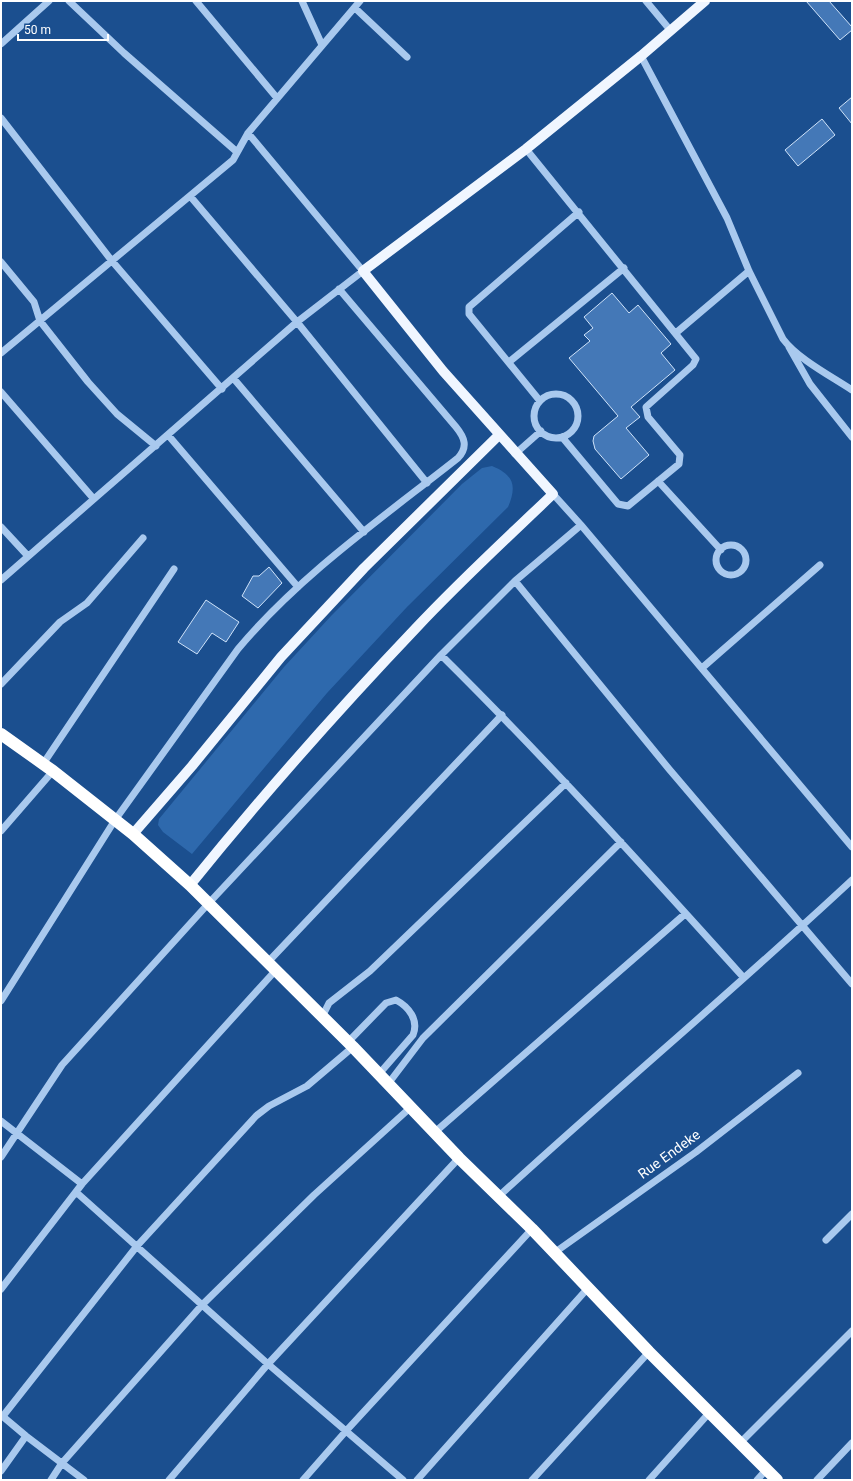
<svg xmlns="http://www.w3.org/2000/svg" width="853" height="1481" font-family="Roboto,sans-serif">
	<rect width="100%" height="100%" fill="#1b4f8f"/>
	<path fill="#2e69ad" d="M492 466C514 475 517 486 508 507L407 607 327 693 192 854 163 832 158 825 159 819 284 667 331 616 462 484 482 468Z"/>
	<path fill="#4478b7" stroke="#cfe3fa" d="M806 1H829L852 27V30L840 40Z
		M852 97V124L839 108Z
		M822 119 835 135 798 166 785 150Z
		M612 293 629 313 638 305 671 344 661 353 675 370 631 407 640 417 626 428 649 455 621 479 595 449 593 441 594 436 618 416 569 358 590 341 584 335 593 328 584 317Z
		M269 567 282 583 258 608 242 596 253 576H259Z
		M206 600 239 622 226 642 212 633 197 654 178 642Z"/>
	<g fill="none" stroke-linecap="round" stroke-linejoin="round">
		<path stroke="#a9c9ee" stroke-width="7" d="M69 1 124 53 237 152
			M196 1 277 98
			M302 1 322 45
			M646 1 671 31
			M355 8 407 57
			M1 44 49 1
			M641 56 727 218 749 271 783 339C798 359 831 376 852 390
			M1 118 112 261 222 389
			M526 149 696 359 693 365 646 407 648 417 680 455 679 464 628 506 618 504 562 437
			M190 196 297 322 427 483
			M1 262 34 302 40 321 88 382 117 414 156 446
			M677 332 749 271
			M789 347 810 384 852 437
			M1 353 233 160 248 133 360 1
			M509 362 624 268
			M234 379 364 532
			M1 392 93 498
			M534 416a22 22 0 1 1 44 0a22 22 0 1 1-44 0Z
			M540 401 469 314V307L579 212
			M168 435 298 587
			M515 454 541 431
			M658 481 721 550
			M553 494 581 525 852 847
			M1 527 27 555
			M716 560a15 15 0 1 1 30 0a15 15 0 1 1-30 0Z
			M1 580 297 322 363 271 248 133
			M515 581 669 769 852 984
			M441 655C546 759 645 868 744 978
			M702 668 820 565
			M1 684 60 622 87 603 143 538
			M43 764 174 569
			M1 831 53 771
			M268 962 502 715
			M1 1001 115 820 238 649C300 575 382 518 458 458 468 447 465 438 456 427L339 289
			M322 1017 329 1003 370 971 566 783
			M348 1042 386 1003 396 1000C409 1007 419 1020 413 1035L379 1074
			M388 1084 423 1038 621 842
			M1 1121 82 1184
			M435 1132 685 914
			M1 1157 62 1065 208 904 441 655 515 581 581 525
			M76 1192 268 1364 403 1480
			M498 1197C615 1090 736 988 852 880
			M826 1240 852 1214
			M554 1253 696 1152 798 1073
			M1 1289 82 1184 276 970
			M1 1415 26 1436 84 1480
			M3 1416 137 1246 256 1116 269 1106 307 1086 353 1047
			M741 1442 852 1331
			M1 1471 26 1436
			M51 1480 62 1463 202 1305 314 1195 411 1107
			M169 1480 268 1364 459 1158
			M303 1480 346 1431 532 1229
			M417 1480 588 1288
			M532 1480 649 1352
			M649 1480 710 1412
			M757 1480 767 1469
			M817 1480 852 1443"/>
		<path stroke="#f0f6ff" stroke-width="10" d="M133 834 192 766 281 657 364 568 499 435
			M190 885C262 796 338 710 417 627 460 581 507 538 553 494L443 371 363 271 526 149 641 56 705 1"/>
		<path stroke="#fff" stroke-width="12" d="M1 734 53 771 133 834 190 885 353 1047 459 1158 532 1229 649 1352 777 1480"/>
	</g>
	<g text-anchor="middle" stroke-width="3" stroke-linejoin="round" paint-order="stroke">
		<g font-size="14" fill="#fff" stroke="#1b4f8f">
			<text transform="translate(669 1154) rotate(-36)" y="5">Rue Endeke</text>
		</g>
	</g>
	<rect width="853" height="1481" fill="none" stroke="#ffffff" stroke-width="4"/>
	<path d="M18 34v6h90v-6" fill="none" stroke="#ffffff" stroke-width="2"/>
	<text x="24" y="34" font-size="12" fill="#ffffff" stroke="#1b4f8f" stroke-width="3" paint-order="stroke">50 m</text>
</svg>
